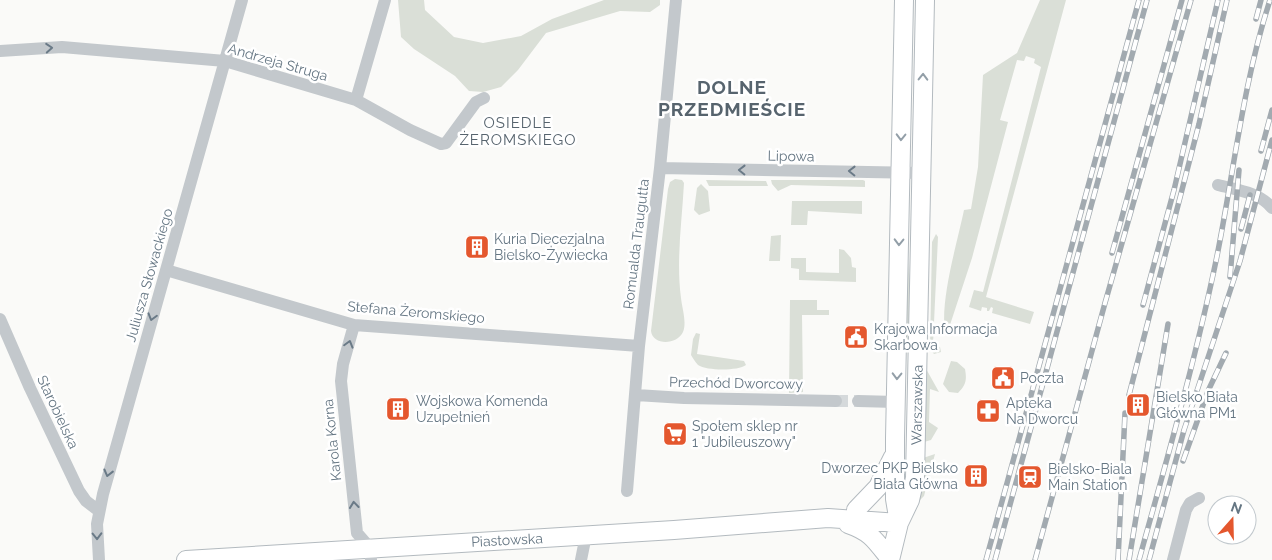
<svg xmlns="http://www.w3.org/2000/svg" width="1272" height="560" font-family="Raleway,sans-serif">
	<rect width="100%" height="100%" fill="#fafaf8"/>
	<path fill="#dadfd7" d="M398 0H424L425 10 454 37 483 43 521 36 552 19 604 0H660V5L650 12 620 11 546 33 518 70 501 87 483 92 469 91 455 76 414 49 401 37Z
		M1040 0H1066L986 297 1034 312 1030 324 992 313 993 308 991 307 989 311H987V308L982 307 981 311 969 307 974 290 983 292 1041 67 1034 63 1035 59 1026 56 1024 61 1017 60 1000 120 1008 122 972 258 947 334 945 333C940 299 957 244 964 210L971 209 978 167 983 75 1017 53Z
		M675 179 682 180 684 183C682 221 676 260 681 298 682 308 687 322 683 332 677 345 653 346 651 331L668 189 670 182Z
		M706 180 766 181 768 186H709Z
		M771 180H863L865 181V187L791 185 778 191 772 184Z
		M701 184 708 191 710 211 699 215 694 210 697 188Z
		M792 201H862V214L808 211 807 225H791Z
		M908 204V261L913 323 910 430H907L908 358 905 285Z
		M936 234 938 237 933 344 940 347 941 352 934 354 930 349 932 242Z
		M781 235 780 261H769L771 236Z
		M839 249 844 250 851 258 852 267 856 268V282L799 280V269L791 268V258H806V272L839 273Z
		M790 300H817V310H829V315H802L803 392 789 393Z
		M696 333 700 334 697 354 744 361 746 365C738 371 707 371 698 365 695 362 693 358 691 355L693 339Z
		M951 361 957 362 965 369C967 380 966 385 958 393L949 392 943 384Z
		M925 367 939 392 930 389 929 422 938 428 931 440 924 442Z
		M935 454 924 496 917 503 923 458Z"/>
	<g fill="none" stroke-linecap="round" stroke-linejoin="round">
		<path stroke="#d5d9db" stroke-width="12" stroke-dasharray="12 6" stroke-linecap="butt" d="M836 401H858"/>
		<defs>
			<path id="secondary" d="M856 510 878 487 893 457
				M899 523 895 499V438L904 0
				M848 524C871 532 875 540 890 559
				M186 560 674 530 828 518 899 523
				M890 560 899 523 910 500 915 478 925 0"/>
		</defs>
		<use href="#secondary" stroke="#b3babf" stroke-width="20"/>
		<path stroke="#c3c8cc" stroke-width="12" d="M0 51 62 47 225 61 356 100 410 130 441 144 446 143 476 102 484 98
			M356 100 385 0
			M660 168 921 173
			M1218 185C1237 190 1259 192 1272 208
			M166 270 354 325 639 346
			M0 319 30 388 79 491 86 501 99 511
			M354 325 343 364 341 381 357 533 370 548 371 560
			M636 395 684 398 836 401
			M858 401 896 402
			M627 491 639 346 660 168 676 0
			M99 560 97 524 103 494 242 0
			M581 560 586 535
			M1173 560 1186 510 1190 503 1199 498"/>
		<use href="#secondary" stroke="#fff" stroke-width="18"/>
		<defs>
			<path id="rail" d="M1256 19 1261 0
				M1261 151 1272 110
				M1241 229 1250 195
				M1112 253 1182 0
				M1230 277 1239 170
				M1143 305 1174 190 1218 0
				M1129 395 1199 124 1227 0
				M1183 461 1208 391 1226 353
				M986 560 1139 0
				M995 560 1147 0
				M1035 560 1105 303 1191 0
				M1118 560 1125 413
				M1129 560 1168 324
				M1139 560C1167 459 1196 358 1217 256 1234 171 1243 83 1270 0
				M1149 560 1184 430 1240 261 1272 140"/>
		</defs>
		<use href="#rail" stroke="#a2aab0" stroke-width="5.5"/>
		<use href="#rail" stroke="#fff" stroke-width="4" stroke-dasharray="11" stroke-linecap="butt"/>
	</g>
	<defs><path id="oneway-chevron" d="M-2-3.5L2.5 0L-2 3.5" fill="none" stroke-width="1.6" stroke-linecap="round" stroke-linejoin="round" transform="scale(1.25)"/></defs>
	<g stroke="#6a7a87">
		<use href="#oneway-chevron" transform="translate(49 48) rotate(-4)"/>
		<use href="#oneway-chevron" transform="translate(742 170) rotate(-179)"/>
		<use href="#oneway-chevron" transform="translate(852 171) rotate(-179)"/>
		<use href="#oneway-chevron" transform="translate(152 317) rotate(106)"/>
		<use href="#oneway-chevron" transform="translate(349 344) rotate(-74)"/>
		<use href="#oneway-chevron" transform="translate(108 473) rotate(104)"/>
		<use href="#oneway-chevron" transform="translate(354 505) rotate(-96)"/>
		<use href="#oneway-chevron" transform="translate(97 536) rotate(89)"/>
	</g>
	<g stroke="#939fa8">
		<use href="#oneway-chevron" transform="translate(923 77) rotate(-89)"/>
		<use href="#oneway-chevron" transform="translate(901 137) rotate(91)"/>
		<use href="#oneway-chevron" transform="translate(899 242) rotate(91)"/>
		<use href="#oneway-chevron" transform="translate(897 376) rotate(91)"/>
	</g>
	<defs>
		<symbol id="building-square" viewBox="-11 -11 22 22"><rect x="-9" y="-9" width="18" height="18" rx="4" fill="#e4572e" stroke="#fff"/><path d="M-4-6H4V6H1V3H-1V6H-4ZM-2.5-4.3h1.7v1.8h-1.7ZM.8-4.3h1.7v1.8H.8ZM-2.5-1h1.7V.8h-1.7ZM.8-1h1.7V.8H.8Z" fill="#fff"/></symbol>
		<symbol id="civic-square" viewBox="-11 -11 22 22"><rect x="-9" y="-9" width="18" height="18" rx="4" fill="#e4572e" stroke="#fff"/><path d="M-.6-6.5H3V-4.5H.6V-3L4-1V1h2V6H-6V1h2V-1L-.6-3ZM-1.2 2.5V6h2.4V2.5Z" fill="#fff"/></symbol>
		<symbol id="pharmacy-square" viewBox="-11 -11 22 22"><rect x="-9" y="-9" width="18" height="18" rx="4" fill="#e4572e" stroke="#fff"/><path d="M-2-6h4v4h4v4h-4v4h-4v-4h-4v-4h4Z" fill="#fff"/></symbol>
		<symbol id="supermarket-square" viewBox="-11 -11 22 22"><rect x="-9" y="-9" width="18" height="18" rx="4" fill="#e4572e" stroke="#fff"/><path d="M-6-5.5h2.5l.6 2H6L4.5 2H-2.5L-4.4-4H-6ZM-1.5 3.2a1.3 1.3 0 1 0 .1 0ZM3 3.2a1.3 1.3 0 1 0 .1 0Z" fill="#fff"/></symbol>
		<symbol id="station-square" viewBox="-11 -11 22 22"><rect x="-9" y="-9" width="18" height="18" rx="4" fill="#e4572e" stroke="#fff"/><path d="M-3-6H3Q5-6 5-4V2Q5 4 3 4L4.5 6H3L1.5 4h-3L-3 6H-4.5L-3 4Q-5 4-5 2V-4Q-5-6-3-6ZM-3.5-4v3h7v-3ZM-3.5 1v1.5H-2V1ZM2 1v1.5H3.5V1Z" fill="#fff"/></symbol>
	</defs>
	<g fill-rule="evenodd">
		<use href="#building-square" x="463" y="233" width="28" height="28"/>
		<use href="#civic-square" x="842" y="323" width="28" height="28"/>
		<use href="#civic-square" x="989" y="364" width="28" height="28"/>
		<use href="#building-square" x="1124" y="391" width="28" height="28"/>
		<use href="#building-square" x="384" y="395" width="28" height="28"/>
		<use href="#pharmacy-square" x="974" y="397" width="28" height="28"/>
		<use href="#supermarket-square" x="661" y="420" width="28" height="28"/>
		<use href="#building-square" x="962" y="462" width="28" height="28"/>
		<use href="#station-square" x="1016" y="463" width="28" height="28"/>
	</g>
	<g text-anchor="middle" stroke-width="5" stroke-linejoin="round" paint-order="stroke">
		<g font-size="14" fill="#657683" stroke="#fff">
			<text transform="translate(278 62) rotate(16)" y="5">Andrzeja Struga</text>
			<text transform="translate(791 156) rotate(1)" y="5">Lipowa</text>
			<text transform="translate(636 244) rotate(-83)" y="5">Romualda Traugutta</text>
			<text transform="translate(149 275) rotate(-74)" y="5">Juliusza Słowackiego</text>
			<text transform="translate(416 312) rotate(5)" y="5">Stefana Żeromskiego</text>
			<text transform="translate(736 383) rotate(1)" y="5">Przechód Dworcowy</text>
			<text transform="translate(917 405) rotate(-89)" y="5">Warszawska</text>
			<text transform="translate(58 412) rotate(65)" y="5">Starobielska</text>
			<text transform="translate(332 440) rotate(-96)" y="5">Karola Korna</text>
			<text transform="translate(507 540) rotate(-3)" y="5">Piastowska</text>
		</g>
		<g font-size="14" fill="#657683" stroke="#fff" text-anchor="start">
			<text x="494" y="244">Kuria Diecezjalna<tspan x="494" dy="16">Bielsko-Żywiecka</tspan></text>
			<text x="874" y="334">Krajowa Informacja<tspan x="874" dy="16">Skarbowa</tspan></text>
			<text x="1020" y="383">Poczta</text>
			<text x="1156" y="402">Bielsko Biała<tspan x="1156" dy="16">Główna PM1</tspan></text>
			<text x="416" y="406">Wojskowa Komenda<tspan x="416" dy="16">Uzupełnień</tspan></text>
			<text x="1006" y="408">Apteka<tspan x="1006" dy="16">Na Dworcu</tspan></text>
			<text x="692" y="431">Społem sklep nr<tspan x="692" dy="16">1 "Jubileuszowy"</tspan></text>
			<text x="958" y="473" text-anchor="end">Dworzec PKP Bielsko<tspan x="958" dy="16">Biała Główna</tspan></text>
			<text x="1048" y="474">Bielsko-Biala<tspan x="1048" dy="16">Main Station</tspan></text>
		</g>
		<g font-size="15" letter-spacing="1" fill="#57646e" stroke="#fff">
			<text x="518" y="128">OSIEDLE<tspan x="518" dy="17">ŻEROMSKIEGO</tspan></text>
		</g>
		<g font-size="19" font-weight="bold" letter-spacing="1" fill="#57646e" stroke="#fff">
			<text x="732" y="94">DOLNE<tspan x="732" dy="22">PRZEDMIEŚCIE</tspan></text>
		</g>
	</g>
	<g transform="translate(1232 520) rotate(20)"><circle r="24" fill="#ffffff" stroke="#c1c8cd"/>
	<path d="M0-4L9 19L0 12L-9 19Z" fill="#e4572e"/>
	<text y="-8" font-size="14" font-weight="bold" text-anchor="middle" fill="#657683">N</text>
	</g>
</svg>
